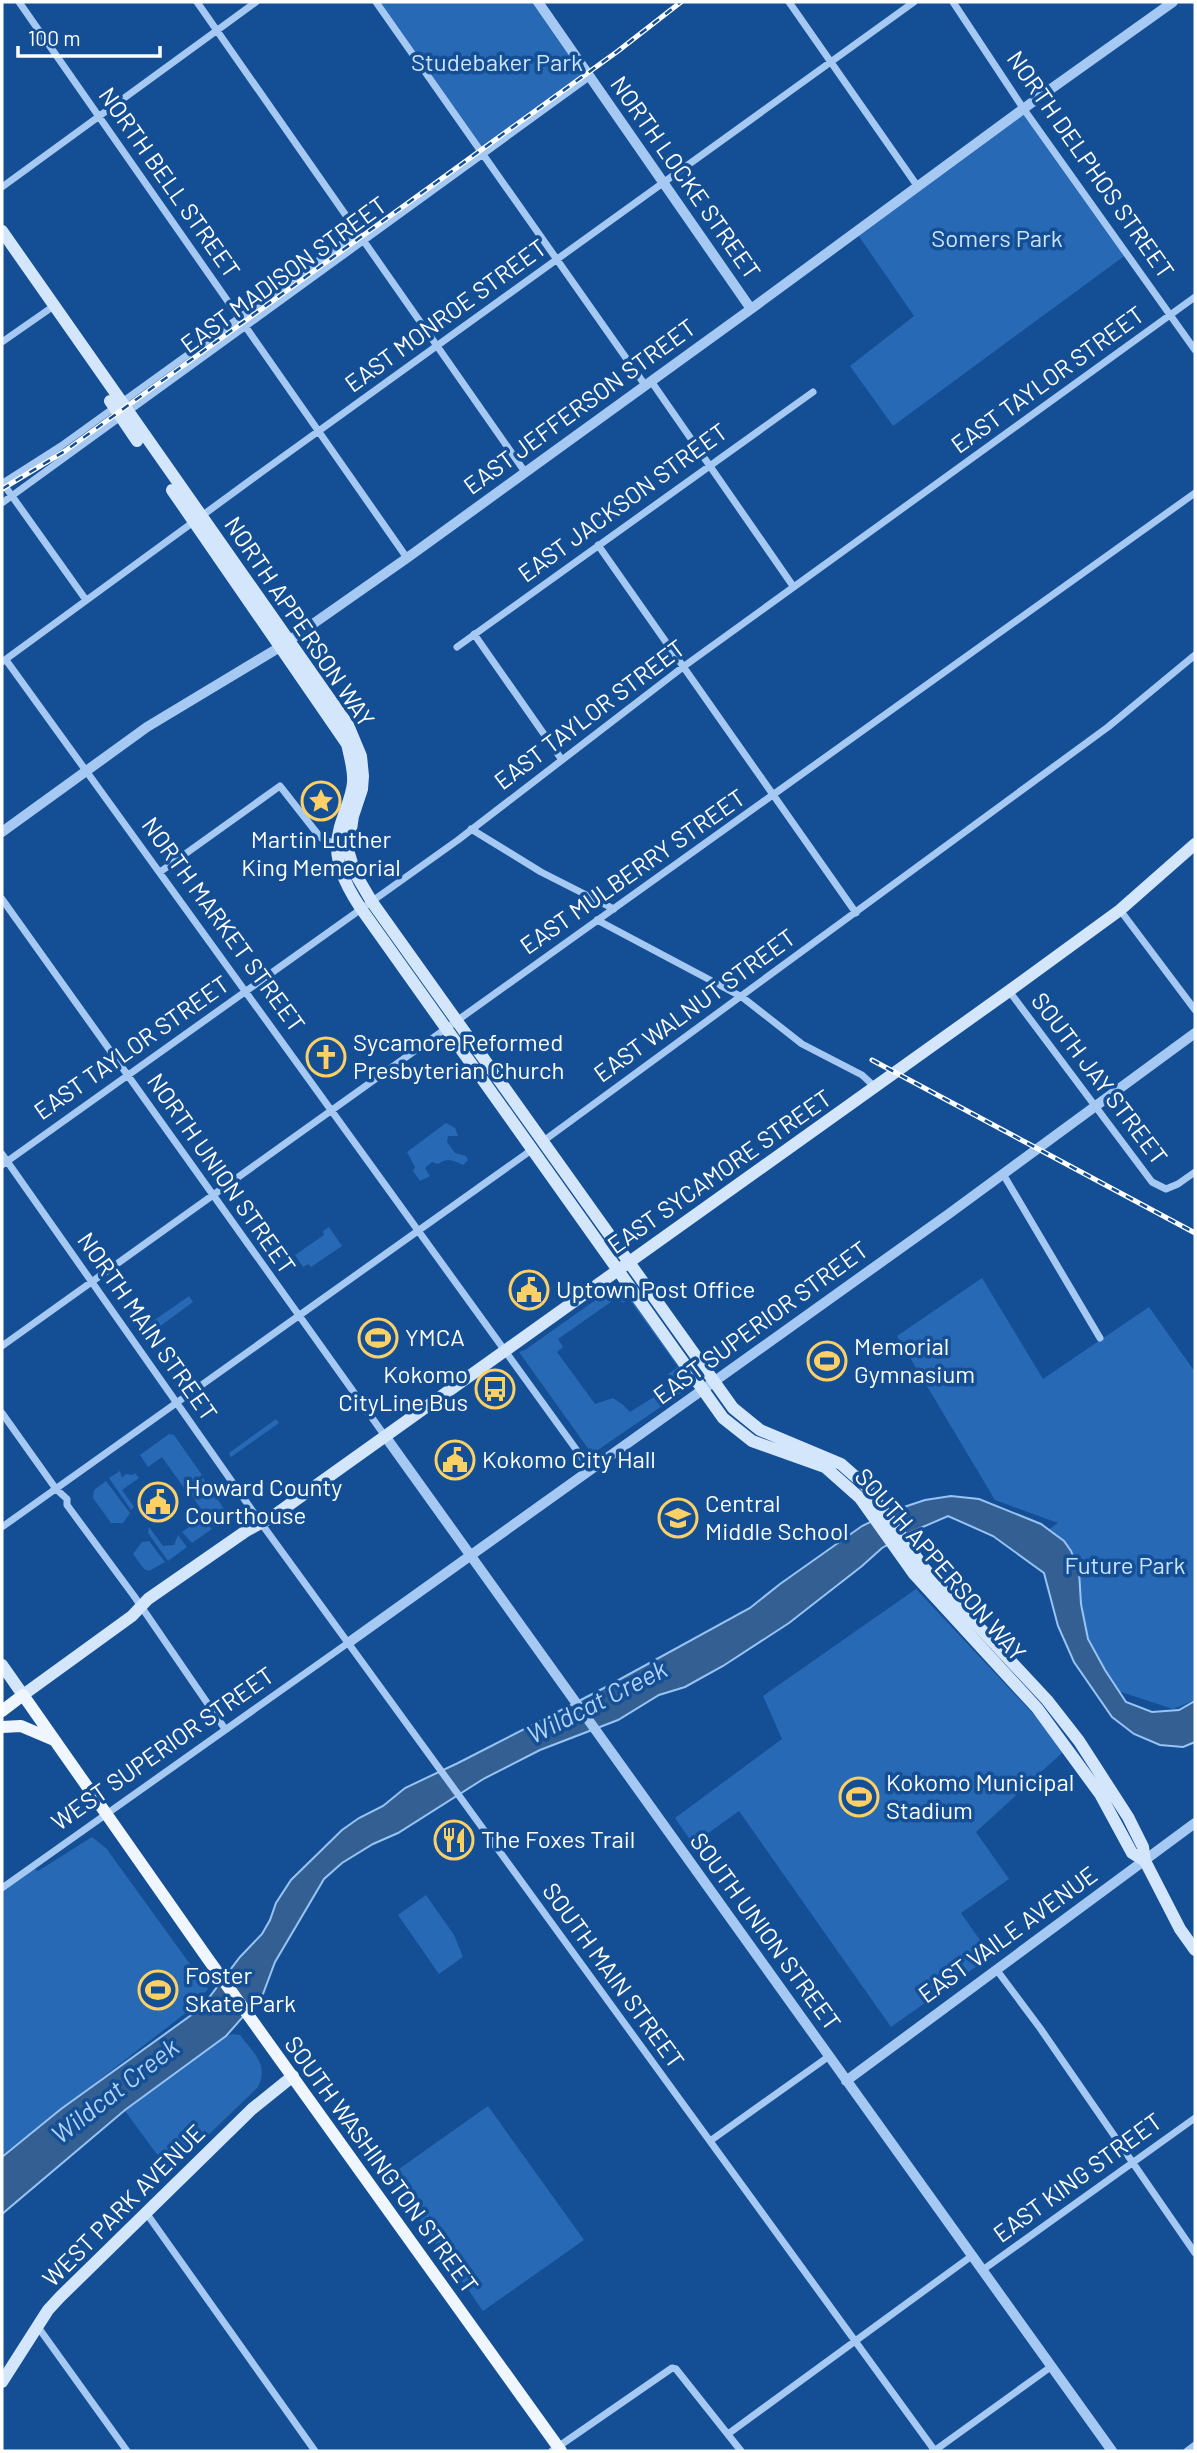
<svg xmlns="http://www.w3.org/2000/svg" width="1197" height="2453" font-family="Barlow,sans-serif">
	<rect width="100%" height="100%" fill="#144f95"/>
	<path fill="#2769b4" fill-rule="evenodd" d="M377 2H537L589 77 481 150Z
		M1023 108 1127 254 893 426 850 366 914 316 856 232Z
		M446 1123 455 1128 458 1136H448L447 1142 455 1153 466 1156 468 1160 463 1165C453 1160 448 1157 438 1164L432 1162 425 1168 430 1176 420 1181 413 1171 415 1167 407 1152Z
		M329 1227 342 1246 311 1267 308 1264 303 1267 295 1255 324 1235 323 1231Z
		M982 1278 1043 1379 1149 1307 1195 1372V1700L1173 1709 1106 1687 1038 1537 1058 1523 995 1500 897 1336Z
		M623 1283 694 1384 592 1454 519 1352 525 1350 618 1284ZM618 1297 623 1303 629 1299 678 1367 668 1374 675 1384 630 1412 622 1404 613 1398 595 1404 557 1352 563 1347 558 1339Z
		M189 1296 193 1302 148 1335 143 1328Z
		M276 1419 279 1423 231 1457 229 1453Z
		M169 1434 174 1435 202 1475 184 1488 162 1457 148 1467 140 1455Z
		M120 1471 122 1478 126 1474 133 1475 135 1473 139 1478 122 1490 134 1507 131 1510 109 1478Z
		M203 1478 227 1513 225 1520 214 1527 187 1489Z
		M106 1481 130 1513 123 1523H111L93 1498 94 1490Z
		M195 1506 212 1529 192 1543 182 1532 200 1519 193 1507Z
		M149 1527 163 1546 174 1545 178 1535 187 1547 168 1561 148 1533Z
		M149 1541 165 1562 149 1571 144 1569 133 1554 142 1542Z
		M916 1589 1038 1719 1063 1752 976 1832 1009 1879 961 1913 991 1956 891 2027 739 1811 693 1844 675 1818 782 1739 763 1696Z
		M92 1837 106 1848 208 1989 187 2012 2 2155V1892L33 1868 38 1871Z
		M426 1895 454 1935 463 1957 439 1974 398 1915Z
		M233 2034 240 2035C254 2054 269 2064 258 2087L170 2172 125 2111 226 2036Z
		M488 2106 584 2240 483 2311 389 2176Z"/>
	<path fill="#345f92" stroke="#97c4f5" stroke-width="2" d="M951 1496 979 1499 1041 1524 1064 1541 1071 1551 1079 1571 1081 1604 1088 1639 1105 1670 1126 1702 1152 1712 1179 1710 1195 1701V1742L1183 1747 1160 1745 1134 1734 1112 1717 1074 1662 1058 1626 1044 1573 993 1536 948 1516 909 1533 882 1548 862 1566 789 1623 723 1666 685 1687 659 1695 618 1720 540 1750 485 1778 398 1833 373 1844 342 1863 324 1879 275 1962 263 1994 226 2036 125 2110 2 2214V2157L61 2109 201 2008 240 1957 262 1934 270 1920 276 1903 291 1880 342 1830 359 1818 383 1806 405 1788 458 1763 604 1688 750 1608 780 1584 862 1526 895 1510 925 1500Z"/>
	<g fill="none" stroke-linecap="round" stroke-linejoin="round">
		<path stroke="#a5c9f2" stroke-width="7" d="M19 2 407 558
			M197 2 525 472
			M376 2 645 385
			M789 2 918 187
			M953 2 1023 108 1195 350
			M2 187 256 2
			M2 342 48 310
			M651 381 793 586
			M2 482 86 600
			M3 483 61 446 358 232
			M2 503 589 77
			M598 545 856 913
			M474 634 562 760
			M457 647 813 392
			M6 660 591 1470
			M2 662 259 474 914 2
			M471 829 541 872 614 909
			M160 872 280 786 320 837 326 841 340 844
			M2 899 385 1436
			M1120 910 1195 1010
			M597 920 742 997 802 1044 862 1075 875 1087
			M1009 991 1152 1182 1166 1189 1178 1184 1195 1172
			M542 1142 1108 727 1195 655
			M2 1154 261 1523 935 2451
			M2 1165 458 840 683 667 1195 297
			M1003 1174 1100 1338
			M2 1346 1195 493
			M2 1413 56 1489 67 1499V1505L134 1596 225 1729
			M2 1527 533 1149
			M2 1888 348 1643
			M996 1969 1040 2028 1195 2253
			M710 2141 828 2057
			M147 2214 315 2451
			M984 2269 1195 2118
			M38 2327 127 2451
			M728 2434 973 2255
			M552 2451 672 2368 676 2369 741 2451
			M934 2451 1052 2366
			M1187 2451 1195 2445"/>
		<path stroke="#a5c9f2" stroke-width="10" d="M538 2 751 309
			M2 832 147 727 280 647 407 558 751 309 1034 101 1173 2
			M385 1436 1112 2451
			M348 1643 950 1213 1195 1033
			M846 2081 1195 1823"/>
		<path stroke="#d4e6fc" stroke-width="12" d="M2 231 348 725 361 756 363 776 362 789 353 816 348 850 355 873 372 902 733 1408 760 1430 841 1464 866 1486 924 1568 1047 1700 1079 1741 1128 1817 1143 1847 1145 1861 1180 1929 1195 1950
			M110 401 137 441
			M172 490 347 744C350 757 354 770 353 783 351 804 337 823 337 847 337 872 353 898 367 917L723 1418 752 1441 825 1467 860 1498 914 1574 1037 1708 1100 1794 1132 1853 1145 1861
			M2 1665 23 1695 132 1616 148 1599 246 1531 272 1517 1009 991 1120 910 1195 844
			M2 2382 48 2310 60 2297 252 2109 293 2076"/>
		<path stroke="#f0f6ff" stroke-width="12" d="M2 1711 23 1695 208 1959 561 2451
			M2 1727 21 1726 54 1740"/>
		<defs>
			<path id="rail" d="M2 489 65 451 618 51 681 2
				M872 1060 1195 1233"/>
		</defs>
		<use href="#rail" stroke="#fff" stroke-width="5"/>
		<use href="#rail" stroke="#144f95" stroke-width="2.5" stroke-dasharray="8" stroke-linecap="butt"/>
	</g>
	<defs>
		<symbol id="sight-ring" viewBox="-11 -11 22 22"><circle r="9.5" fill="#144f95" stroke="#ffd066" stroke-width="1.5"/><path d="M0-6L1.8-2.2L6-1.7L2.9 1.2L3.7 5.4L0 3.3L-3.7 5.4L-2.9 1.2L-6-1.7L-1.8-2.2Z" fill="#ffd066"/></symbol>
		<symbol id="church-ring" viewBox="-11 -11 22 22"><circle r="9.5" fill="#144f95" stroke="#ffd066" stroke-width="1.5"/><path d="M-1.2-6h2.4v3.5h3.3v2.4h-3.3V6h-2.4V-.1h-3.3v-2.4h3.3Z" fill="#ffd066"/></symbol>
		<symbol id="civic-ring" viewBox="-11 -11 22 22"><circle r="9.5" fill="#144f95" stroke="#ffd066" stroke-width="1.5"/><path d="M-.6-6.5H3V-4.5H.6V-3L4-1V1h2V6H-6V1h2V-1L-.6-3ZM-1.2 2.5V6h2.4V2.5Z" fill="#ffd066"/></symbol>
		<symbol id="stadium-ring" viewBox="-11 -11 22 22"><circle r="9.5" fill="#144f95" stroke="#ffd066" stroke-width="1.5"/><path d="M0-5a6.5 5 0 1 0 0 10a6.5 5 0 1 0 0-10ZM-3.5-1.8h7v3.6h-7Z" fill="#ffd066"/></symbol>
		<symbol id="bus-ring" viewBox="-11 -11 22 22"><circle r="9.5" fill="#144f95" stroke="#ffd066" stroke-width="1.5"/><path d="M-5-6H5V4H4V6H2V4H-2V6H-4V4H-5ZM-3.5-4V0h7V-4ZM-3.5 1.2v1.5H-2V1.2ZM2 1.2v1.5H3.5V1.2Z" fill="#ffd066"/></symbol>
		<symbol id="school-ring" viewBox="-11 -11 22 22"><circle r="9.5" fill="#144f95" stroke="#ffd066" stroke-width="1.5"/><path d="M0-5L7-2L0 1L-7-2ZM-4 1L0 2.5L4 1V4Q0 6-4 4Z" fill="#ffd066"/></symbol>
		<symbol id="restaurant-ring" viewBox="-11 -11 22 22"><circle r="9.5" fill="#144f95" stroke="#ffd066" stroke-width="1.5"/><path d="M-5-6h1v4h1v-4h1v4h1v-4h1v5L-1.5 .5V6h-2V.5L-5-1ZM5-6V6H3V1.5H1.5Q1.5-4 5-6Z" fill="#ffd066"/></symbol>
	</defs>
	<g fill-rule="evenodd">
		<use href="#sight-ring" x="299" y="779" width="44" height="44"/>
		<use href="#church-ring" x="304" y="1035" width="44" height="44"/>
		<use href="#civic-ring" x="507" y="1268" width="44" height="44"/>
		<use href="#stadium-ring" x="356" y="1316" width="44" height="44"/>
		<use href="#stadium-ring" x="805" y="1339" width="44" height="44"/>
		<use href="#bus-ring" x="473" y="1367" width="44" height="44"/>
		<use href="#civic-ring" x="433" y="1438" width="44" height="44"/>
		<use href="#civic-ring" x="136" y="1480" width="44" height="44"/>
		<use href="#school-ring" x="656" y="1496" width="44" height="44"/>
		<use href="#stadium-ring" x="837" y="1775" width="44" height="44"/>
		<use href="#restaurant-ring" x="432" y="1818" width="44" height="44"/>
		<use href="#stadium-ring" x="136" y="1968" width="44" height="44"/>
	</g>
	<g text-anchor="middle" stroke-width="7" stroke-linejoin="round" paint-order="stroke">
		<g font-size="24" fill="#cce3fc" stroke="#144f95">
			<text x="497" y="71">Studebaker Park</text>
			<text x="997" y="247">Somers Park</text>
			<text x="1125" y="1574">Future Park</text>
		</g>
		<g font-size="24" fill="#fff" stroke="#144f95">
			<text transform="translate(1090 165) rotate(55)" y="8">NORTH DELPHOS STREET</text>
			<text transform="translate(685 178) rotate(55)" y="8">NORTH LOCKE STREET</text>
			<text transform="translate(169 183) rotate(55)" y="8">NORTH BELL STREET</text>
			<text transform="translate(284 275) rotate(-36)" y="8">EAST MADISON STREET</text>
			<text transform="translate(446 316) rotate(-36)" y="8">EAST MONROE STREET</text>
			<text transform="translate(1048 380) rotate(-36)" y="8">EAST TAYLOR STREET</text>
			<text transform="translate(580 407) rotate(-36)" y="8">EAST JEFFERSON STREET</text>
			<text transform="translate(623 503) rotate(-36)" y="8">EAST JACKSON STREET</text>
			<text transform="translate(299 622) rotate(56)" y="8">NORTH APPERSON WAY</text>
			<text transform="translate(590 715) rotate(-37)" y="8">EAST TAYLOR STREET</text>
			<text transform="translate(633 872) rotate(-35)" y="8">EAST MULBERRY STREET</text>
			<text transform="translate(223 925) rotate(54)" y="8">NORTH MARKET STREET</text>
			<text transform="translate(695 1006) rotate(-36)" y="8">EAST WALNUT STREET</text>
			<text transform="translate(132 1048) rotate(-35)" y="8">EAST TAYLOR STREET</text>
			<text transform="translate(1099 1079) rotate(53)" y="8">SOUTH JAY STREET</text>
			<text transform="translate(720 1172) rotate(-35)" y="8">EAST SYCAMORE STREET</text>
			<text transform="translate(221 1174) rotate(55)" y="8">NORTH UNION STREET</text>
			<text transform="translate(761 1323) rotate(-36)" y="8">EAST SUPERIOR STREET</text>
			<text transform="translate(147 1327) rotate(55)" y="8">NORTH MAIN STREET</text>
			<text transform="translate(940 1565) rotate(49)" y="8">SOUTH APPERSON WAY</text>
			<text transform="translate(163 1749) rotate(-35)" y="8">WEST SUPERIOR STREET</text>
			<text transform="translate(765 1932) rotate(54)" y="8">SOUTH UNION STREET</text>
			<text transform="translate(1008 1935) rotate(-36)" y="8">EAST VAILE AVENUE</text>
			<text transform="translate(613 1976) rotate(54)" y="8">SOUTH MAIN STREET</text>
			<text transform="translate(381 2165) rotate(54)" y="8">SOUTH WASHINGTON STREET</text>
			<text transform="translate(1078 2178) rotate(-36)" y="8">EAST KING STREET</text>
			<text transform="translate(124 2206) rotate(-45)" y="8">WEST PARK AVENUE</text>
		</g>
		<g font-size="24" fill="#fff" stroke="#144f95" text-anchor="start">
			<text x="321" y="848" text-anchor="middle">Martin Luther<tspan x="321" dy="28">King Memeorial</tspan></text>
			<text x="353" y="1051">Sycamore Reformed<tspan x="353" dy="28">Presbyterian Church</tspan></text>
			<text x="556" y="1298">Uptown Post Office</text>
			<text x="405" y="1346">YMCA</text>
			<text x="854" y="1355">Memorial<tspan x="854" dy="28">Gymnasium</tspan></text>
			<text x="468" y="1383" text-anchor="end">Kokomo<tspan x="468" dy="28">CityLine Bus</tspan></text>
			<text x="482" y="1468">Kokomo City Hall</text>
			<text x="185" y="1496">Howard County<tspan x="185" dy="28">Courthouse</tspan></text>
			<text x="705" y="1512">Central<tspan x="705" dy="28">Middle School</tspan></text>
			<text x="886" y="1791">Kokomo Municipal<tspan x="886" dy="28">Stadium</tspan></text>
			<text x="481" y="1848">The Foxes Trail</text>
			<text x="185" y="1984">Foster<tspan x="185" dy="28">Skate Park</tspan></text>
		</g>
		<g font-size="26" font-style="italic" fill="#b1d3f9" stroke="#144f95">
			<text transform="translate(597 1702) rotate(-27)" y="9">Wildcat Creek</text>
			<text transform="translate(115 2091) rotate(-38)" y="9">Wildcat Creek</text>
		</g>
	</g>
	<rect width="1197" height="2453" fill="none" stroke="#ffffff" stroke-width="7"/>
	<path d="M18 46v10h142v-10" fill="none" stroke="#ffffff" stroke-width="3.5"/>
	<text x="28" y="46" font-size="21" fill="#ffffff" stroke="#144f95" stroke-width="5" paint-order="stroke">100 m</text>
</svg>
